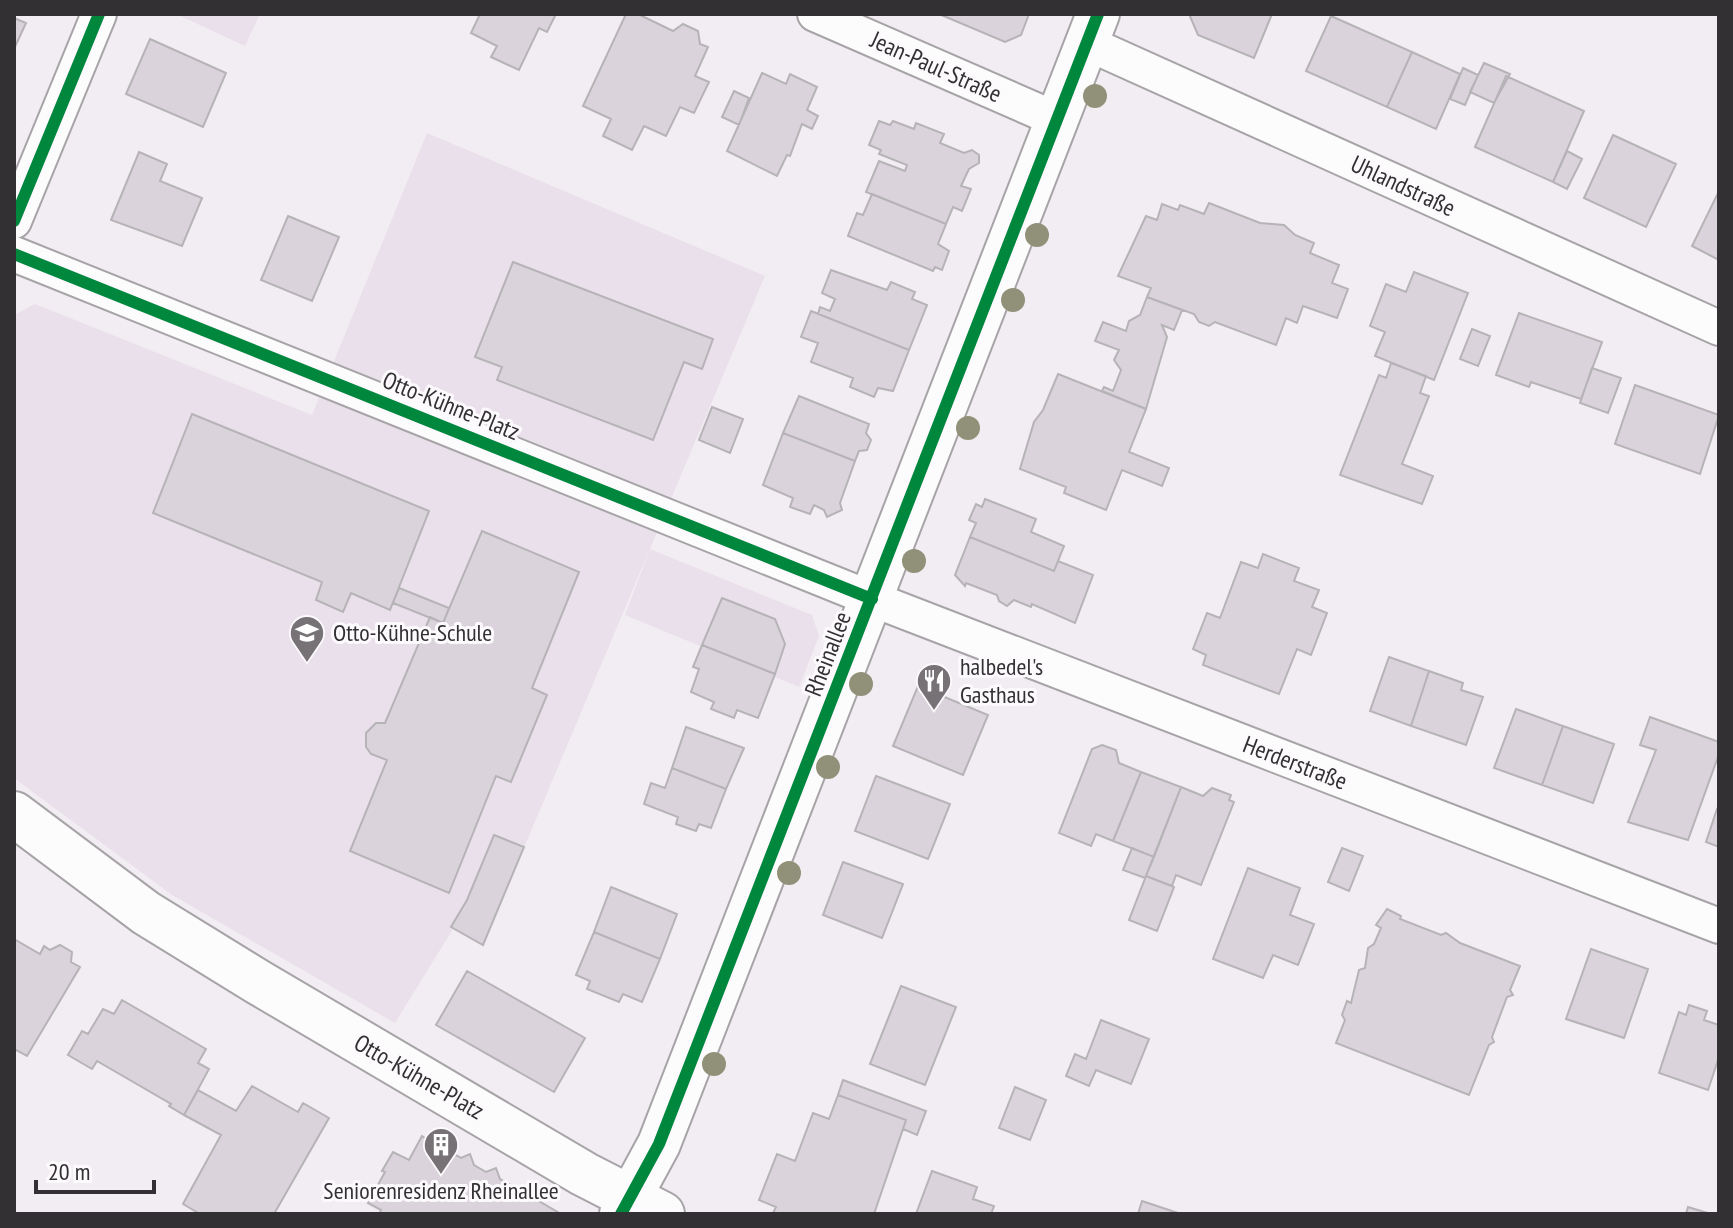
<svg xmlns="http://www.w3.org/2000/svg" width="1733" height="1228" font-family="'PT Sans Narrow',sans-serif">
	<rect width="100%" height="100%" fill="#f2edf2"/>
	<path fill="#eae0eb" d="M176 14H260L245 46Z
		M427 133 765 276 483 945 453 929 395 1023 172 895 14 778V315L35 304 312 415Z
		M650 549 812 615 819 636 799 687 625 615Z"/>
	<path fill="#dbd3dc" stroke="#b6b3b7" stroke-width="2" d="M480 14H556L547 32 539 28 519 70 491 57 497 46 471 33Z
		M626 14H638L673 31 683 24 698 31 700 44 708 47 695 76 709 82 694 113 680 107 666 136 644 126 632 150 603 136 611 119 583 106Z
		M939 14H1029L1021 35 1005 42Z
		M1189 14H1272L1254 58 1198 35Z
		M1331 16 1412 52 1387 107 1306 71Z
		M14 18 26 23 14 49Z
		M150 39 226 73 203 127 126 94Z
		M1412 52 1460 74 1436 129 1387 107Z
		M1484 63 1510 74 1494 103 1470 92Z
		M1463 68 1478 75 1465 105 1450 99Z
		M762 73 786 84 790 74 817 87 807 110 818 116 812 129 802 124 790 156 787 155 777 176 727 151Z
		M1506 76 1584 111 1553 182 1475 147Z
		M734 91 749 98 739 125 722 117Z
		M879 121 890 125 893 121 914 129 916 123 944 134 940 143 964 153 972 150 979 155V163L969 169 961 186 971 189 962 211 953 207 946 224 866 192 879 161 905 171 907 165 879 154 881 150 869 145Z
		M1613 135 1676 164 1646 227 1584 198Z
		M1567 151 1582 159 1567 189 1553 182Z
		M139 152 167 164 160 181 202 198 182 246 111 220Z
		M1719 191V260L1692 246Z
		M872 194 946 224 938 244 949 251 942 270 935 267 933 271 848 236 857 213 863 215Z
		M1209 203 1260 223 1284 225 1295 235 1314 243 1310 253 1339 265 1332 283 1348 289 1337 318 1303 306 1297 323 1286 318 1276 345 1215 322 1209 326 1199 322 1194 314 1147 297 1151 288 1118 276 1146 216 1157 220 1162 204 1178 210 1180 205 1204 214Z
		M288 216 339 237 312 301 261 280Z
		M513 262 713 339 702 369 684 362 653 440 497 380 502 367 475 357Z
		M831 270 887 290 891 282 915 292 912 299 927 305 909 350 818 314 820 307 830 311 835 299 822 293Z
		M1414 272 1468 293 1434 380 1375 356 1385 332 1370 326 1386 284 1406 292Z
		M1147 297 1182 310 1174 330 1162 325 1167 337 1146 409 1102 391 1104 387 1113 391 1121 370 1114 360 1119 350 1095 341 1103 322 1126 331 1129 321 1140 315Z
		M811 311 909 350 893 391 878 388 874 397 850 387 853 378 811 362 818 343 801 337Z
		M1519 313 1602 342 1581 399 1531 382 1529 387 1496 375Z
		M1472 329 1490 336 1478 366 1460 359Z
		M1391 363 1426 376 1420 393 1429 396 1402 464 1433 476 1422 504 1340 475 1379 375 1386 378Z
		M1592 368 1621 378 1608 413 1580 403Z
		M1058 374 1146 409 1129 452 1169 468 1162 486 1122 470 1106 510 1064 493 1066 487 1020 469 1034 422 1043 410Z
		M1635 385 1719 415 1700 474 1615 444Z
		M799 396 869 424 866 433 871 440 867 450 859 451 855 461 783 433Z
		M712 407 743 419 730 453 699 440Z
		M192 414 429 511 390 610 351 593 343 612 316 600 322 582 153 513Z
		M783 433 855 461 840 503 842 510 827 517 824 510 814 505 810 514 790 507 793 498 763 485Z
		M985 499 1036 519 1031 532 1064 546 1054 571 970 537 976 523 969 520 976 504 982 507Z
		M482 531 579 572 532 688 547 695 511 782 496 776 449 893 350 851 387 760 371 754 366 747V733L376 723H385L430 617 443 623Z
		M970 537 1054 571 1058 561 1093 575 1075 623 1032 604 1031 607 1014 600 1007 606 999 601 997 595 966 583 965 586 955 575Z
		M1263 554 1299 568 1294 581 1319 590 1312 607 1327 613 1311 655 1297 649 1279 694 1203 665 1206 655 1193 649 1207 613 1220 618 1241 562 1258 568Z
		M399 588 449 608 443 623 393 603Z
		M722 598 775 619 785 644 775 674 702 645Z
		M702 645 775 674 758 718 737 710 734 718 711 709 714 702 691 692 699 669 693 667Z
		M1389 657 1429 671 1411 726 1370 711Z
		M1429 671 1463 683 1461 690 1483 697 1466 745 1411 726Z
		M918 686 988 715 963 775 893 746Z
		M1516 709 1563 726 1542 785 1494 768Z
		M1650 717 1719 742V754L1688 840 1628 822 1656 750 1640 745Z
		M1563 726 1614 744 1593 803 1542 785Z
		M686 727 744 748 726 789 672 768Z
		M1102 745 1116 750 1119 763 1141 772 1113 841 1096 834 1091 846 1059 833 1092 749Z
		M672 768 726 789 711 828 699 824 696 831 676 824 678 817 644 804 651 783 665 788Z
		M1141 772 1181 787 1154 857 1113 841Z
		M876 776 950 804 928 859 855 831Z
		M1181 787 1203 796 1212 788 1231 795 1229 800 1234 802 1201 885 1176 875 1172 886 1146 876Z
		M1717 809 1719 810V847L1706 842Z
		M494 835 524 847 483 945 451 927 467 900Z
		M1132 848 1154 857 1145 878 1123 870Z
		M1342 848 1363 856 1349 891 1328 882Z
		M843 862 903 884 882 938 823 915Z
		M1248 868 1300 888 1290 915 1314 924 1298 965 1273 955 1263 978 1213 959Z
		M1146 876 1174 887 1157 931 1129 920Z
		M611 887 677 914 660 959 594 932Z
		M1387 909 1401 916 1400 919 1441 935 1446 933 1460 943 1520 966 1510 990 1513 995 1507 997 1492 1037 1494 1042 1489 1045 1469 1095 1336 1043 1345 1020 1342 1015 1347 1001 1351 1003 1359 970 1365 968 1368 948 1374 944 1381 928 1376 925Z
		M594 932 660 959 642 1002 623 994 619 1002 587 989 590 981 576 975Z
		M14 939 40 954 44 946 50 950 60 945 72 952 71 962 80 967 27 1056 14 1049Z
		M1591 949 1648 969 1624 1038 1566 1019Z
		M467 971 585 1038 554 1092 436 1025Z
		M901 986 956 1007 925 1085 870 1064Z
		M122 1000 206 1049 198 1063 209 1069 184 1115 169 1106 171 1104 97 1061 92 1069 68 1055 82 1031 88 1034 103 1009 114 1014Z
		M1689 1005 1707 1011 1704 1020 1719 1025V1057L1708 1090 1659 1073 1679 1012 1686 1015Z
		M1101 1020 1149 1039 1131 1084 1096 1070 1089 1086 1066 1076 1075 1054 1086 1059Z
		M843 1080 926 1111 917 1135 903 1129 906 1120 838 1095Z
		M252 1086 298 1112 303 1103 329 1118 274 1214H200L183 1204 221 1135 184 1115 198 1090 236 1111Z
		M1015 1087 1046 1100 1030 1140 999 1128Z
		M838 1095 906 1120 874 1214 773 1213 776 1207 759 1200 777 1154 795 1161 813 1113 829 1119Z
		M422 1136 435 1144 445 1140 448 1151 461 1158 470 1154 474 1165 486 1172 496 1168 500 1179 523 1192 535 1190 539 1201 561 1214H379L381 1210 368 1203 385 1172 382 1171 393 1152 409 1160Z
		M932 1171 977 1187 973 1199 994 1206 991 1214H916Z
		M1142 1201 1181 1214H1138Z
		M1688 1207 1711 1214H1686Z"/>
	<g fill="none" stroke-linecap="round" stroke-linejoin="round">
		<defs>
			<path id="minor" d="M815 14 1058 120
				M1087 43 1719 328
				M14 221 99 14
				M14 254 872 599 1719 926"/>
			<path id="tertiary" d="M621 1214 659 1144 1098 14"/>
			<path id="secondary" d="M14 814 146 913 258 982 584 1174 662 1214"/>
		</defs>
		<use href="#minor" stroke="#a7a4a7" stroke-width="38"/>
		<use href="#tertiary" stroke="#a7a4a7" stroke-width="46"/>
		<use href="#secondary" stroke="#a7a4a7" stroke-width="48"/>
		<use href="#minor" stroke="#fdfcfd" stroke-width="34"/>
		<use href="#tertiary" stroke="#fdfcfd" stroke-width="42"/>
		<use href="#secondary" stroke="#fdfcfd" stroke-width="44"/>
		<defs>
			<path id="cycleway" d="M14 221 99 14
				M14 254 872 599
				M621 1214 659 1144 1098 14"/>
		</defs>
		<use href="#cycleway" stroke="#fdfafe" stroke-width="17"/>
		<use href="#cycleway" stroke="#00873e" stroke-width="12"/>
	</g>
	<g fill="#919078">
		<circle cx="1095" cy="96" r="12"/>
		<circle cx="1037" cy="235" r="12"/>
		<circle cx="1013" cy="300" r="12"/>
		<circle cx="968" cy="428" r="12"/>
		<circle cx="914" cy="561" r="12"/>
		<circle cx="861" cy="684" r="12"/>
		<circle cx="828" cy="767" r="12"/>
		<circle cx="789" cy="873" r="12"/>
		<circle cx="714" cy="1064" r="12"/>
	</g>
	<defs>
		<symbol id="school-pin" viewBox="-11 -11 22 30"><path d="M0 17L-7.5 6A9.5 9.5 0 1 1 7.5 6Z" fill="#767276" stroke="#fdfafe"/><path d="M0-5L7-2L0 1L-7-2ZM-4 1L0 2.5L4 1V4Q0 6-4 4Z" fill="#fff"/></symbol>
		<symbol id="restaurant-pin" viewBox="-11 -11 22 30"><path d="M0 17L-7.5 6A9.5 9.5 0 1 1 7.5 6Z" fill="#767276" stroke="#fdfafe"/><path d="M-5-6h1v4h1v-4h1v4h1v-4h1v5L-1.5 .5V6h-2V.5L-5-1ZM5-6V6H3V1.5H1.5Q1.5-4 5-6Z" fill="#fff"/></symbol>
		<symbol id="building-pin" viewBox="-11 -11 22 30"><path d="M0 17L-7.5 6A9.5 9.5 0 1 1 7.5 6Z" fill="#767276" stroke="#fdfafe"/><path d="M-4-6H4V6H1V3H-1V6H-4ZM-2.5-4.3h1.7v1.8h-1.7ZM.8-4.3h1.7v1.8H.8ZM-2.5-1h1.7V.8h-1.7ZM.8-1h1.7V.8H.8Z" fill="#fff"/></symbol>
	</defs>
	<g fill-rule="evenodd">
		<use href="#school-pin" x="287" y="613" width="40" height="54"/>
		<use href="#restaurant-pin" x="914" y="661" width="40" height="54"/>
		<use href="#building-pin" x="421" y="1125" width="40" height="54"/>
	</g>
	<g text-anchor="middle" stroke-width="6" stroke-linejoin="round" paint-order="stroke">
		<g font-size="24" fill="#333034" stroke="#fdfafe">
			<text transform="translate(936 67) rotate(24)" y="8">Jean-Paul-Straße</text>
			<text transform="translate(1403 186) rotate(25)" y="8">Uhlandstraße</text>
			<text transform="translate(451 406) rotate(22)" y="8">Otto-Kühne-Platz</text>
			<text transform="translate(828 654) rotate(-69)" y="8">Rheinallee</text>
			<text transform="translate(1295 763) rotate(21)" y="8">Herderstraße</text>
			<text transform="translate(419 1077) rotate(30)" y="8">Otto-Kühne-Platz</text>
		</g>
		<g font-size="24" fill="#333034" stroke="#fdfafe" text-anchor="start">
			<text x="333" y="641">Otto-Kühne-Schule</text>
			<text x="960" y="675">halbedel's<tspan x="960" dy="28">Gasthaus</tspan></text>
			<text x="441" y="1199" text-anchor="middle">Seniorenresidenz Rheinallee</text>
		</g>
	</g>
	<rect width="1733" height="1228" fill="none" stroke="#333034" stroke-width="32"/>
	<path d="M36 1180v12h118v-12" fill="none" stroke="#333034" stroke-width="4"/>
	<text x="48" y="1180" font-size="24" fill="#333034" stroke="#fdfafe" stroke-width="6" paint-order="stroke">20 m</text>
</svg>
